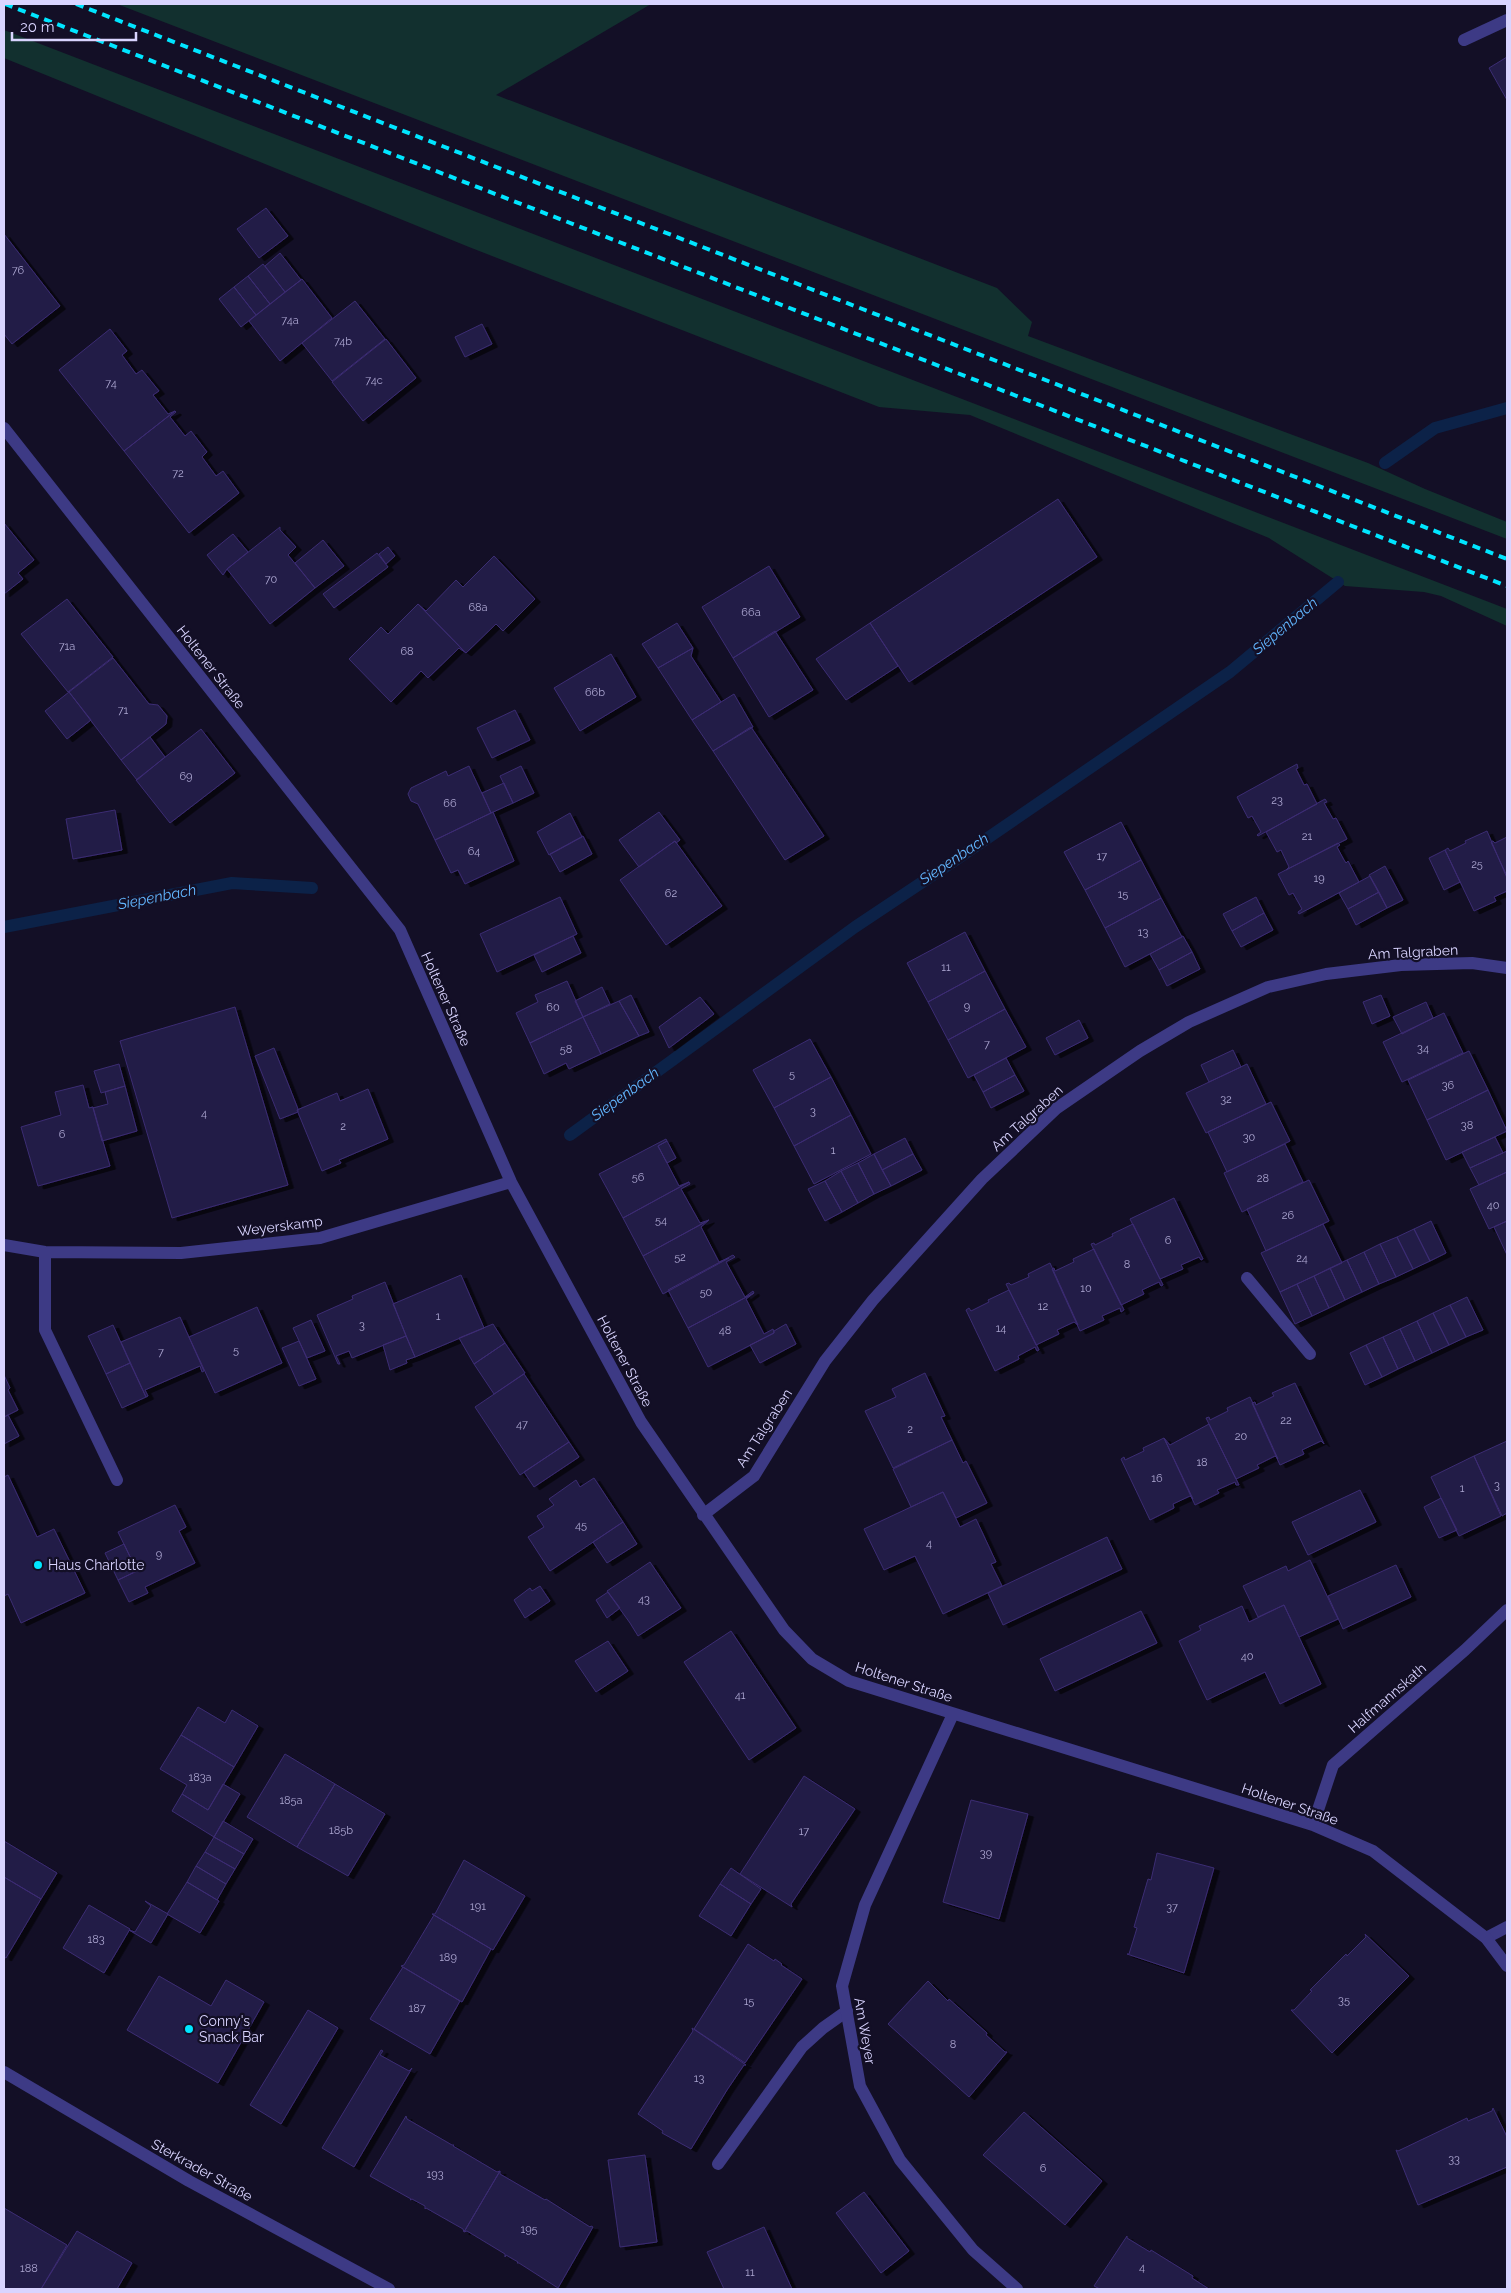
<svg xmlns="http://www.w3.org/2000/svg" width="1511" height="2293" font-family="Raleway,sans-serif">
	<defs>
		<filter id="shadow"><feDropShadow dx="5.5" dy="3" stdDeviation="0" flood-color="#0009"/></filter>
	</defs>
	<rect width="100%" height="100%" fill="#130f26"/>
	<path fill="#12302f" d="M117 4H651L496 95 997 288 1032 322 1028 336 1368 463 1425 489 1507 522V539Z
		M4 30 1507 609V626L1441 596 1424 592 1345 586 1269 538 970 415 879 407 469 247 4 58Z"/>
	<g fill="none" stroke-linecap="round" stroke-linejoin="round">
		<path stroke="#0c2248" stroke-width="12" d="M1385 463 1435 428 1507 408
			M4 927 232 883 312 888
			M570 1135 855 927 954 861 1230 672 1338 582"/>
	</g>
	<path fill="#241b47" stroke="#3b2d73" filter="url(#shadow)" d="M1507 57V100L1489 68Z
		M266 208 288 236 259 258 237 229Z
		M4 234 60 306 12 344 4 334Z
		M280 253 301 280 285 292 265 266Z
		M263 264 285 292 270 304 248 276Z
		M248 276 270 304 256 315 234 287Z
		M302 279 332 318 280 361 249 321Z
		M234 287 256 315 241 327 219 299Z
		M355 301 385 339 332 381 302 343Z
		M482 324 492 344 465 357 455 337Z
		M110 329 127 351 122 355 136 374 142 370 159 391 153 395 168 414 175 411 124 451 59 370Z
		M386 339 416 378 363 421 332 382Z
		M175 411 176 412 170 417 185 436 191 431 207 452 202 457 216 476 223 471 239 493 189 533 124 451Z
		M1058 499 1097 557 909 682 870 623Z
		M4 523 34 560 18 573 23 579 4 594Z
		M280 527V530L296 547 288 555 315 588 270 624 227 569Z
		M233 534 248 552 227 569 223 575 207 555Z
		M323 540 344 566 315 588 295 563Z
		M388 547 395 556 386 564 379 554Z
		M377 553 388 567 334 608 323 594Z
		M494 556 535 599 503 631 496 624 466 653 418 604 426 611 456 580 463 587Z
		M769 566 800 617 733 658 702 607Z
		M67 599 113 657 68 692 21 634Z
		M418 604 466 653 459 648 428 678 421 671 391 702 349 659 381 627 388 634Z
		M677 623 693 648 658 668 642 644Z
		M870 623 898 666 846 700 816 659Z
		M775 631 813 690 769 717 733 658Z
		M693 648 691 656 721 702 692 720 658 668Z
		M611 654 636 697 580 731 554 688Z
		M113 658 149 704 158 705 167 716 166 724 121 760 69 692Z
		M69 692 91 720 67 739 45 711Z
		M734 694 753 727 713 751 692 720Z
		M515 710 530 740 492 758 477 728Z
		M751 727 824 836 785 860 713 751Z
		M201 729 235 773 170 823 136 780Z
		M150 737 165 757 137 780 121 760Z
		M1297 764 1298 768 1296 769 1304 785 1307 784 1317 804 1258 836 1257 835 1261 832 1252 816 1248 818 1237 797Z
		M469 766 491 813 435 840 418 804 411 801 408 794 411 788 446 771 448 776Z
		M521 766 534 793 513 803 500 776Z
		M504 783 513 803 491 813 482 793Z
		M1325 799 1327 802 1324 803 1333 819 1336 818 1347 839 1286 870 1289 867 1281 850 1277 852 1266 832Z
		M115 810 122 850 73 859 66 819Z
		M493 812 514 861 465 884 458 870 451 873 435 840Z
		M659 812 680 840 676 843 675 841 639 867 619 840Z
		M570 813 582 837 549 855 537 832Z
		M1121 822 1141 860 1085 890 1064 852Z
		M1487 831 1507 878V891L1494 897 1496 901 1474 911 1445 850 1448 848 1450 851 1466 843 1465 841Z
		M583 836 592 854 560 872 550 854Z
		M1507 837V876L1491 842 1493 841 1495 843Z
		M675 841 722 906 666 945 620 880Z
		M1338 843 1340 845 1337 847 1344 860 1346 863 1348 861 1359 882 1299 914 1298 912 1302 909 1293 893 1289 895 1278 874Z
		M1445 850 1460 882 1444 890 1429 858Z
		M1141 860 1161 898 1105 928 1085 890Z
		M1385 866 1403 900 1387 908 1369 875Z
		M1370 876 1379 892 1348 909 1339 893Z
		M1379 892 1387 908 1356 925 1348 909Z
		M560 897 577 934 497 972 480 934Z
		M1256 897 1264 913 1232 931 1223 914Z
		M1161 898 1182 937 1125 967 1105 928Z
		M1264 913 1273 930 1241 947 1232 931Z
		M965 932 985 971 928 1002 907 963Z
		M573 936 581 953 542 972 534 955Z
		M1183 936 1192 952 1159 970 1150 954Z
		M1192 952 1200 969 1167 986 1159 970Z
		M985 971 1005 1009 948 1040 928 1002Z
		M567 981 583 1017 530 1043 516 1013 538 1002 535 995Z
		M602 987 610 1004 583 1017 575 1001Z
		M631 995 649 1032 639 1036 619 1001Z
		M1381 995 1390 1016 1372 1024 1363 1002Z
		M700 997 714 1014 669 1048 659 1027Z
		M619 1001 639 1036 601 1054 583 1017Z
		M1426 1002 1433 1018 1402 1034 1393 1017Z
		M235 1007 288 1185 172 1218 120 1041Z
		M1005 1009 1026 1047 968 1078 948 1040Z
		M1444 1013 1463 1053 1402 1082 1383 1042Z
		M583 1017 601 1054 569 1069 566 1063 544 1074 530 1043Z
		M1079 1020 1088 1038 1055 1055 1046 1038Z
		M810 1039 831 1077 774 1108 753 1070Z
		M274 1048 298 1109V1112L280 1119 255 1056Z
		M1233 1050 1241 1067 1209 1082 1201 1065Z
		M1469 1051 1488 1090 1427 1120 1408 1080Z
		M1006 1058 1015 1075 983 1092 974 1075Z
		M119 1064 125 1086 101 1093 94 1071Z
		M1247 1064 1266 1104 1206 1133 1186 1093Z
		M1015 1075 1024 1091 991 1108 983 1092Z
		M831 1077 851 1115 794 1146 774 1108Z
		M83 1085 89 1108 93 1107 110 1166 38 1186 21 1127 61 1115 55 1092Z
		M125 1086 137 1131 102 1141 93 1108 108 1104 105 1092Z
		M368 1089 388 1139 339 1160 341 1163 322 1171 297 1110 337 1093 340 1101Z
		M1488 1090 1507 1131 1446 1160 1427 1120Z
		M1271 1102 1290 1141 1227 1172 1208 1132Z
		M851 1115 871 1154 814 1184 794 1146Z
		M1495 1137 1503 1153 1470 1168 1462 1152Z
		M905 1138 913 1154 882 1170 874 1154Z
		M666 1139 667 1141 658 1146 667 1163 679 1186 689 1182 623 1218 599 1174Z
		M667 1141 676 1158 667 1163 658 1146Z
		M1285 1144 1303 1182 1242 1212 1224 1173Z
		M1507 1151V1172L1479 1185 1470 1168Z
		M874 1154 891 1186 874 1194 858 1163Z
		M913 1154 922 1170 891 1186 882 1170Z
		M858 1163 874 1194 858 1203 841 1171Z
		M841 1171 858 1203 842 1212 825 1181Z
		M1507 1172V1221L1489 1229 1470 1189Z
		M1309 1180 1329 1221 1266 1251 1247 1209Z
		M825 1181 842 1212 825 1221 808 1189Z
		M689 1182 690 1184 681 1189 700 1223 709 1220 643 1256 623 1218Z
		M1174 1198 1203 1259 1201 1260 1199 1257 1181 1265 1183 1269 1160 1279 1130 1219Z
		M709 1220 701 1227 719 1262 729 1258 663 1294 643 1256Z
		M1431 1221 1446 1253 1430 1261 1414 1229Z
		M1507 1221V1255L1494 1227Z
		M1133 1224 1163 1285 1161 1286 1159 1282 1142 1290 1144 1294 1121 1305 1091 1244 1094 1243 1095 1245 1113 1236 1112 1234Z
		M1323 1224 1342 1263 1280 1292 1261 1253Z
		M1414 1229 1430 1261 1413 1269 1397 1237Z
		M1397 1237 1413 1269 1396 1277 1380 1244Z
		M1380 1244 1396 1277 1379 1284 1364 1252Z
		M1094 1249 1124 1310 1121 1312 1120 1308 1102 1316 1104 1320 1080 1331 1052 1269 1054 1268 1055 1271 1074 1262 1073 1259Z
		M1364 1252 1379 1284 1362 1292 1347 1260Z
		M733 1255 735 1257 726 1262 745 1297 753 1291 754 1293 688 1328 668 1290Z
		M1347 1260 1362 1292 1345 1300 1330 1268Z
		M1050 1263 1078 1325 1074 1322 1057 1330 1059 1334 1036 1345 1006 1284 1009 1283 1011 1285 1029 1277 1028 1274Z
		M1330 1268 1345 1300 1329 1308 1314 1276Z
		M461 1275 484 1328 415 1357 393 1304Z
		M1314 1276 1329 1308 1312 1316 1297 1284Z
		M385 1282 406 1336 352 1358 349 1351 336 1356 340 1364H338L317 1315 353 1299 352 1296Z
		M1297 1284 1312 1316 1295 1324 1280 1292Z
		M1009 1290 1039 1350 1037 1351 1035 1347 1018 1356 1019 1359 995 1371 966 1310 969 1308 971 1311 989 1302 988 1300Z
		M754 1293 746 1299 764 1334 773 1329 774 1333 708 1367 688 1328Z
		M1467 1297 1483 1330 1466 1337 1450 1305Z
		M1450 1305 1466 1337 1449 1345 1433 1313Z
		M257 1307 282 1363 215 1393 189 1337Z
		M1433 1313 1449 1345 1432 1353 1417 1321Z
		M180 1317 204 1371 202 1372 200 1366 145 1390 148 1396 146 1397 121 1342Z
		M311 1320 325 1351 307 1358 293 1328Z
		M1417 1321 1432 1353 1415 1361 1400 1329Z
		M493 1324 505 1343 474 1364 459 1338Z
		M786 1324 796 1344 760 1363 750 1345 774 1333V1331Z
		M113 1325 130 1363 106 1374 88 1336Z
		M1400 1329 1415 1361 1398 1369 1383 1337Z
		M406 1336 415 1357 406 1360 407 1363 390 1370 383 1345Z
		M1383 1337 1398 1369 1382 1377 1366 1345Z
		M299 1341 316 1379 299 1386 282 1348Z
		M505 1343 525 1373 494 1394 474 1364Z
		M1366 1345 1382 1377 1365 1385 1350 1353Z
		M130 1363 146 1397 122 1408 106 1374Z
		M925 1373 945 1416 941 1417 952 1440 893 1468 865 1411 896 1397 892 1389Z
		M524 1374 569 1442 520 1475 475 1407Z
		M4 1375 10 1388 8 1390 18 1410 4 1417Z
		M1295 1383 1324 1444 1321 1441 1302 1450 1304 1454 1280 1465 1252 1403 1255 1402 1256 1405 1274 1396 1272 1393Z
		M1250 1397 1278 1459 1275 1456 1257 1465 1259 1468 1236 1479 1206 1418 1209 1417 1210 1420 1228 1411 1227 1408Z
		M8 1415 19 1436 4 1444V1417Z
		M1209 1424 1239 1485H1236L1235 1482 1217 1490 1219 1493 1195 1505 1164 1438 1170 1445Z
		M1164 1438 1193 1499 1190 1496 1173 1504 1174 1508 1150 1520 1121 1459 1124 1457 1125 1460 1144 1451 1143 1448Z
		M952 1440 963 1463 966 1461 987 1503 956 1518 943 1492 911 1507 893 1469Z
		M1507 1441V1513L1502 1516 1474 1456Z
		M569 1442 579 1457 534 1487 524 1472Z
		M1474 1456 1501 1516 1459 1536 1431 1477Z
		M8 1475 37 1537 54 1529 85 1593 21 1623 8 1594 4 1596V1477Z
		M594 1478 623 1522 550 1571 528 1537 544 1527 537 1516 554 1505 549 1499 576 1480 580 1487Z
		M1360 1490 1376 1522 1308 1555 1292 1522Z
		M943 1492 960 1527 976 1519 996 1562 991 1564 1002 1586 943 1614 915 1556 884 1570 864 1529Z
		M1441 1498 1457 1530 1439 1538 1424 1507Z
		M175 1505 186 1527 179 1531 195 1563 145 1587 148 1593 129 1602 118 1580 137 1571 118 1532Z
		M623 1522 637 1544 607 1563 593 1542Z
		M1107 1537 1122 1569 1003 1625 988 1593Z
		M124 1544 137 1571 118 1580 105 1553Z
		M1310 1560 1338 1619 1299 1637 1284 1605 1258 1617 1243 1586 1286 1566 1288 1571Z
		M650 1562 681 1608 638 1636 630 1623 607 1591Z
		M1396 1565 1411 1597 1343 1629 1328 1596Z
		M540 1586 550 1601 525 1618 514 1600 530 1588 532 1591Z
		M608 1592 620 1608 607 1618 596 1600Z
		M1284 1605 1321 1684 1280 1704 1265 1672 1207 1700 1179 1641 1201 1630 1199 1626 1242 1606 1249 1622Z
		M1141 1611 1157 1643 1055 1691 1040 1659Z
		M731 1631 796 1728 749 1760 684 1662Z
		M608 1641 628 1671 596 1692 575 1661Z
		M198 1707 225 1723 232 1710 258 1726 234 1767 181 1735Z
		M181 1735 234 1767 208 1810 182 1794 187 1785 160 1769Z
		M285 1754 335 1784 297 1847 247 1817Z
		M804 1776 855 1809 791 1904 792 1907 740 1874Z
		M223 1784 240 1794 214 1837 172 1811 182 1794 208 1810Z
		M335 1784 385 1814 348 1876 297 1847Z
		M971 1800 1028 1814 999 1919 943 1902Z
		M223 1821 253 1839 244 1854 214 1837Z
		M214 1837 244 1854 235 1869 205 1852Z
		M4 1841 57 1873 41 1899 4 1877Z
		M205 1852 235 1869 226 1884 196 1866Z
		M1157 1853 1214 1868 1184 1973 1127 1954H1129L1137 1928 1134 1927 1148 1879 1151 1880Z
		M464 1860 525 1896 493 1950 432 1914H435Z
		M196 1866 226 1884 217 1900 187 1882Z
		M731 1868 761 1889 751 1904 720 1884Z
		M4 1877 41 1899 6 1958 4 1957Z
		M187 1882 219 1901 200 1933 167 1914Z
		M720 1884 751 1904 731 1936 699 1916Z
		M145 1901 168 1914 151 1943 129 1930 135 1932 151 1906Z
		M89 1905 130 1929 104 1973 63 1948Z
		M434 1915 491 1949 462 2002 401 1966 404 1965Z
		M1365 1934 1409 1976 1332 2053 1291 2010H1294L1312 1991 1310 1990 1346 1954 1347 1956 1366 1937Z
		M748 1944 774 1961 775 1959 782 1964 781 1965 802 1979 745 2063 694 2029Z
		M403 1967 460 2001 430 2054 370 2019Z
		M159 1976 211 2006 226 1980 264 2002 218 2083 127 2030Z
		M928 1981 948 2001 949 1999 987 2033 986 2035 1005 2052H1007L969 2097 888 2024Z
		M308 2010 338 2028 281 2124 250 2105Z
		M692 2028 746 2065H744L727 2090 691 2149 662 2133 663 2131 638 2114 693 2031Z
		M381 2050 383 2051 380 2055 409 2071 412 2068 354 2167 322 2148Z
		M1493 2108 1507 2137V2167L1418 2205 1396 2150 1398 2151 1467 2118 1468 2121 1492 2111Z
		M1024 2112 1102 2181 1065 2225 983 2155Z
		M406 2116 407 2119 452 2145H454L453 2146 497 2172 500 2171 464 2232 463 2229 426 2208 425 2209V2206L412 2199 410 2200 411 2199 370 2176Z
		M645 2155 657 2242 620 2247 608 2160Z
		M500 2171V2174L545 2200 546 2199 590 2227 591 2226 593 2227 558 2288 519 2263H517L518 2262 506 2255 505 2257V2254L467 2231 464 2232Z
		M864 2192 909 2251 881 2273 836 2213Z
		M4 2208 67 2245 41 2289H4Z
		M764 2227 792 2289H724L707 2252Z
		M77 2231 132 2263 117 2289H41Z
		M1127 2236V2238L1150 2252 1151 2250 1193 2276 1192 2278 1209 2289H1100L1094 2286Z"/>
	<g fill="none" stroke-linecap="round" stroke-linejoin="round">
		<path stroke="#3d3a85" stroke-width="12" d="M1464 40 1507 20
			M1247 1278 1310 1354
			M1486 1938 1507 1927
			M718 2164 802 2047 823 2028 847 2011"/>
		<path stroke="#3d3a85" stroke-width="12" d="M4 428 400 930 511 1182 641 1422 784 1630 812 1659 849 1681 1313 1825 1373 1851 1486 1938 1507 1966
			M4 1245 45 1252 181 1253 320 1238 511 1182
			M45 1252V1330L117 1480
			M703 1515 754 1476 825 1361 873 1300 982 1179 1057 1108 1140 1051 1189 1022 1268 987 1326 974 1401 965 1472 963 1507 968
			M953 1714 865 1905 842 1986 860 2086 900 2160 973 2250 1017 2289
			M1313 1825 1333 1765 1465 1650 1507 1610
			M4 2072 189 2181 389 2289"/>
		<path stroke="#00e5ff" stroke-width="4" stroke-dasharray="8 6" stroke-linecap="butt" d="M5 4 1507 586
			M76 4 1507 559"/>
	</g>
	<g fill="#00e5ff" stroke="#130f26" stroke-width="2">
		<circle cx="38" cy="1565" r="5"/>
		<circle cx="189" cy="2029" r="5"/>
	</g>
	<g text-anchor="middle" stroke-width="4.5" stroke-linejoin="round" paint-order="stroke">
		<g font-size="11" fill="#aca6d1">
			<text x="18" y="274">76</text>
			<text x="290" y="324">74a</text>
			<text x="343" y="345">74b</text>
			<text x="374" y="384">74c</text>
			<text x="111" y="387">74</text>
			<text x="178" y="477">72</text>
			<text x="271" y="583">70</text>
			<text x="478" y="611">68a</text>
			<text x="751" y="616">66a</text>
			<text x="67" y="650">71a</text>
			<text x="407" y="655">68</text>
			<text x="595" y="696">66b</text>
			<text x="123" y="714">71</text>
			<text x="186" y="780">69</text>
			<text x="1277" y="804">23</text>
			<text x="450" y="807">66</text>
			<text x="1307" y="840">21</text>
			<text x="474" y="855">64</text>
			<text x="1102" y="860">17</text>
			<text x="1477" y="868">25</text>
			<text x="1319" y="882">19</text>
			<text x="671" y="897">62</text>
			<text x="1123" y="898">15</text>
			<text x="1143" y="936">13</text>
			<text x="946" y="971">11</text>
			<text x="967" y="1010">9</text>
			<text x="553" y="1011">60</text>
			<text x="987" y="1048">7</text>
			<text x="1423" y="1052">34</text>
			<text x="566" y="1053">58</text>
			<text x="792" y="1078">5</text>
			<text x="1448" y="1089">36</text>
			<text x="1226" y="1103">32</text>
			<text x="813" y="1115">3</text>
			<text x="204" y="1117">4</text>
			<text x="1467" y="1129">38</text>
			<text x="343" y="1130">2</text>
			<text x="62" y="1138">6</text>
			<text x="1249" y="1141">30</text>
			<text x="833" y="1154">1</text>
			<text x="638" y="1181">56</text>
			<text x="1263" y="1182">28</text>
			<text x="1493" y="1209">40</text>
			<text x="1288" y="1219">26</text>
			<text x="661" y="1224">54</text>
			<text x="1168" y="1244">6</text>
			<text x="680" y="1261">52</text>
			<text x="1302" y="1262">24</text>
			<text x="1127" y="1268">8</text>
			<text x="1086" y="1292">10</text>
			<text x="706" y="1296">50</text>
			<text x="1043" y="1310">12</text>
			<text x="438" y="1320">1</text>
			<text x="362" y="1329">3</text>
			<text x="1001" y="1332">14</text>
			<text x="725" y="1334">48</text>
			<text x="236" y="1354">5</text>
			<text x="161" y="1356">7</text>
			<text x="1286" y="1424">22</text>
			<text x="522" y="1428">47</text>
			<text x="910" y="1433">2</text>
			<text x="1241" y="1440">20</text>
			<text x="1202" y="1466">18</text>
			<text x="1157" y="1482">16</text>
			<text x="1497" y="1489">3</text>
			<text x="1462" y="1492">1</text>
			<text x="581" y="1529">45</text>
			<text x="929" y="1547">4</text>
			<text x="159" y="1558">9</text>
			<text x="644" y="1603">43</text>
			<text x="1247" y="1660">40</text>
			<text x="740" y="1699">41</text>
			<text x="200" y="1781">183a</text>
			<text x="291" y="1804">185a</text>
			<text x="341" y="1834">185b</text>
			<text x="804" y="1835">17</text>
			<text x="986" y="1857">39</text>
			<text x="478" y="1910">191</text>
			<text x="1172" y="1911">37</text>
			<text x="96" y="1943">183</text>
			<text x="448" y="1961">189</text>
			<text x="1344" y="2004">35</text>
			<text x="749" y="2005">15</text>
			<text x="417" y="2012">187</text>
			<text x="953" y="2048">8</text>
			<text x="699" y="2082">13</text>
			<text x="1454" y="2163">33</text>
			<text x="1043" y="2172">6</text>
			<text x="435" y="2178">193</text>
			<text x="529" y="2233">195</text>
			<text x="1142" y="2271">4</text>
			<text x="29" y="2272">188</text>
			<text x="750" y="2276">11</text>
		</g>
		<g font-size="14" fill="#d9d4ff" stroke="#130f26">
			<text transform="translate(211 667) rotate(52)" y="5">Holtener Straße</text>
			<text transform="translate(1413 952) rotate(-3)" y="5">Am Talgraben</text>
			<text transform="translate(446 999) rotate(66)" y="5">Holtener Straße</text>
			<text transform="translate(1027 1118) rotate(-42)" y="5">Am Talgraben</text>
			<text transform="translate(280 1226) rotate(-7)" y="5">Weyerskamp</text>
			<text transform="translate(625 1361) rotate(62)" y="5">Holtener Straße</text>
			<text transform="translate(764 1428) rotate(-57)" y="5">Am Talgraben</text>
			<text transform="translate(904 1682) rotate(18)" y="5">Holtener Straße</text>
			<text transform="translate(1387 1698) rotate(-41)" y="5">Halfmannskath</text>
			<text transform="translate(1290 1804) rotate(19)" y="5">Holtener Straße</text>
			<text transform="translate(865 2031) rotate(80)" y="5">Am Weyer</text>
			<text transform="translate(202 2170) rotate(29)" y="5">Sterkrader Straße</text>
		</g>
		<g font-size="14" fill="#d9d4ff" stroke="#130f26" text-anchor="start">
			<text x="48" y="1570">Haus Charlotte</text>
			<text x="199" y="2026">Conny's<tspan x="199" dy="16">Snack Bar</tspan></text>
		</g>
		<g font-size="15" font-style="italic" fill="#62b6ff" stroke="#130f26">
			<text transform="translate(1285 626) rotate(-40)" y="5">Siepenbach</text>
			<text transform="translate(954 859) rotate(-34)" y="5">Siepenbach</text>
			<text transform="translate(157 897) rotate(-11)" y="5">Siepenbach</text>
			<text transform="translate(625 1094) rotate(-36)" y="5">Siepenbach</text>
		</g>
	</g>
	<rect width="1511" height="2293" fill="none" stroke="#d9d4ff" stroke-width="10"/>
	<path d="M12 32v8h124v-8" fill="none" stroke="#d9d4ff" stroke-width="2.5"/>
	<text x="20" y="32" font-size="15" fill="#d9d4ff" stroke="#130f26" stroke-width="4" paint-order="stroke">20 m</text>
</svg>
